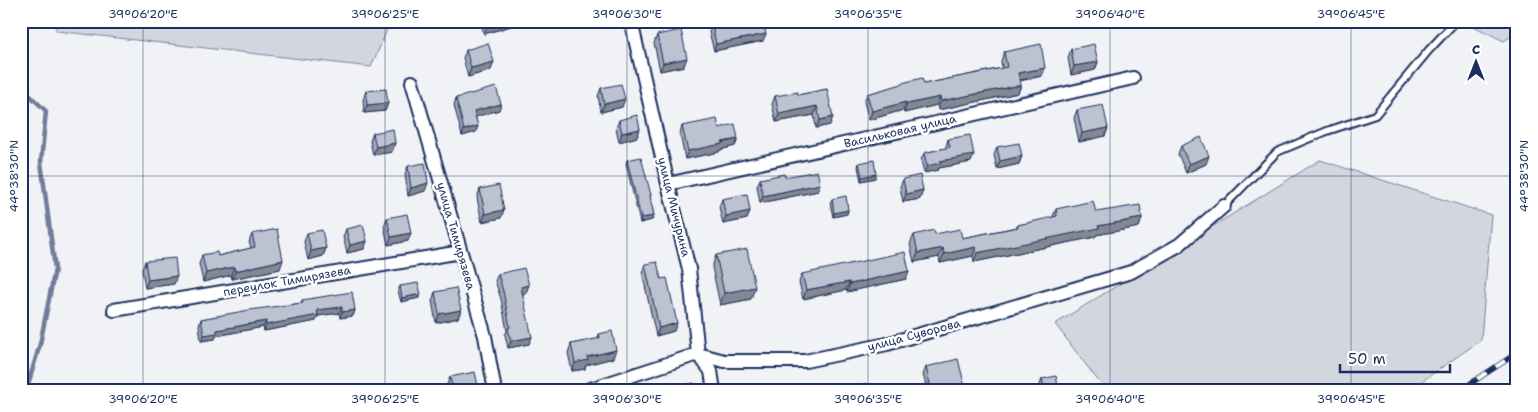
<svg xmlns="http://www.w3.org/2000/svg" width="1538" height="412" font-family="'Shantell Sans',sans-serif">
	<rect width="100%" height="100%" fill="#f1f2f5"/>
	<filter id="ink" filterUnits="userSpaceOnUse"><feTurbulence type="fractalNoise" baseFrequency=".02" numOctaves="2"/><feDisplacementMap in="SourceGraphic" scale="10" xChannelSelector="R" yChannelSelector="G"/><feConvolveMatrix kernelMatrix="1 2 1 2 8 2 1 2 1" color-interpolation-filters="sRGB"/></filter>
	<g filter="url(#ink)">
		<path fill="#d2d6df" stroke="#76829e" d="M52 21H391L371 67 57 31Z
			M1463 21H1517V32L1504 41Z
			M1320 160 1491 215 1481 340 1408 391H1106L1055 324Z"/>
		<g fill="none" stroke-linecap="round" stroke-linejoin="round">
			<path stroke="#707c9a" stroke-width="4.5" d="M21 87 46 111 41 162 55 269 40 344 26 391"/>
			<defs>
				<path id="service" d="M1224 206 1277 152 1327 131 1375 115 1429 50 1456 21"/>
				<path id="minor" d="M631 21 668 184 689 269 698 354 711 371 714 391
					M412 82 485 336 495 391
					M668 184 1133 78
					M114 310 461 252
					M584 391 698 354 724 361H805L887 344 1131 272 1179 245 1224 206"/>
			</defs>
			<use href="#service" stroke="#1b2f5e" stroke-width="10"/>
			<use href="#minor" stroke="#1b2f5e" stroke-width="16"/>
			<use href="#service" stroke="#fff" stroke-width="6"/>
			<use href="#minor" stroke="#fff" stroke-width="12"/>
			<defs>
				<path id="rail" d="M1459 391 1517 353"/>
			</defs>
			<use href="#rail" stroke="#1b2f5e" stroke-width="5.5"/>
			<use href="#rail" stroke="#fff" stroke-width="4" stroke-dasharray="11" stroke-linecap="butt"/>
		</g>
		<path fill="#a2a7b3" stroke="#1b2f5e" d="M480 21H513L511 26 484 34Z
			M712 25 763 41 714 51 709 32Z
			M657 35 684 66 660 71 654 43Z
			M1071 49 1098 62 1095 70 1071 75 1068 58Z
			M466 50 491 70 468 77 463 58Z
			M1004 52 1045 68 1042 76 1020 81 1021 85 1018 93 938 110 937 105 904 113 903 110 869 120 864 102 867 94 901 85 902 83 924 84 1002 68 1001 61Z
			M601 88 622 107 601 112 598 96Z
			M827 89 830 125 816 128 814 115 776 122 772 104 775 96 798 95Z
			M366 91 388 103 385 111 364 113 363 100Z
			M456 98 499 110 476 116V132L462 136 454 105Z
			M1077 110 1108 128 1105 136 1079 142 1074 118Z
			M619 120 640 129 637 137 619 142 616 128Z
			M682 126 719 128 738 139 735 146 720 150 719 152 685 159 680 134Z
			M373 133 392 152 373 155 370 141Z
			M948 139 971 162 939 168 938 170 924 173 921 160 924 153 946 148V146Z
			M1181 146 1206 164 1186 173 1178 154Z
			M997 147 1022 156 1019 164 997 169 994 155Z
			M627 160 651 195 650 198 654 216 652 220 640 223 626 164Z
			M859 163 875 178 861 181 858 167Z
			M408 166 425 191 408 196 405 174Z
			M785 177 818 191 760 203 757 186 760 179Z
			M903 179 923 190 920 199 903 202 900 187Z
			M480 189 501 218 482 222 477 198Z
			M722 199 750 211 747 219 723 224 719 207Z
			M832 199 848 210 847 214 833 217 830 203Z
			M1056 209 1096 212 1142 218 1139 227 1096 235 1095 237 974 262 973 256 940 263 939 257 914 262 910 244 914 235 935 234 962 238 1017 227 1018 225 1052 218Z
			M387 218 408 241 388 245 384 226Z
			M346 229 367 241 364 249 347 253 343 237Z
			M307 233 326 248 323 256 308 260 304 242Z
			M252 234 280 269 232 279 231 275 203 282 199 264 202 255 218 256 251 248 249 242Z
			M716 255 751 299 720 305 712 267Z
			M145 261 174 284 145 288 142 270Z
			M645 264 661 279 674 331 656 336 642 272Z
			M498 274 526 293 522 294 529 344 508 348 505 335 507 331 501 299 495 281Z
			M802 274 906 279 847 292 846 290 803 299 799 282Z
			M400 286 421 294 419 298 401 302 398 291Z
			M435 292 461 310 458 318 436 323 432 301Z
			M302 300 355 310 353 316 340 318 339 313 318 316 316 321 264 331 263 327 216 336 215 339 201 341 199 325 201 319 301 303Z
			M599 334 613 358 586 365 585 369 572 371 568 353 571 344 598 339Z
			M926 367 964 391H908L909 388 926 385 923 375Z
			M450 377 479 391H449L447 384Z
			M1042 379 1059 391H1040L1039 388Z"/>
		<path fill="#848892" stroke="#1b2f5e" d="M502 21H513L511 26 484 34 487 26Z
			M924 21H934L923 24Z
			M766 34 763 41 714 51 716 44Z
			M687 58 684 66 660 71 663 63Z
			M494 62 491 70 468 77 471 68Z
			M1098 62 1095 70 1071 75 1074 66Z
			M1045 68 1042 76 1015 81 1018 73Z
			M1021 85 1018 93 938 110 941 101Z
			M940 97 937 105 904 113 907 104Z
			M625 99 622 107 601 112 604 104Z
			M906 102 903 110 869 120 872 111Z
			M388 103 385 111 364 113 367 105Z
			M501 104 499 110 472 118 474 111Z
			M817 106 814 115 776 122 779 114Z
			M833 117 830 125 816 128 820 120Z
			M478 126 476 132 462 136 464 130Z
			M1108 128 1105 136 1079 142 1082 133Z
			M640 129 637 137 619 142 622 133Z
			M738 139 735 146 720 150 719 152 685 159 688 151Z
			M395 143 392 152 373 155 376 147Z
			M974 155 971 162 939 168 938 170 924 173 927 166 940 161Z
			M1022 156 1019 164 997 169 1000 161Z
			M1209 156 1206 164 1186 173 1189 164Z
			M876 174 875 178 861 181 862 177Z
			M428 183 425 191 408 196 411 188Z
			M820 184 818 191 760 203 763 196Z
			M923 190 920 199 903 202 906 194Z
			M504 210 501 218 482 222 485 214Z
			M848 210 847 214 833 217 834 213Z
			M750 211 747 219 723 224 726 216Z
			M654 216 652 220 640 223 641 218Z
			M1142 218 1139 227 1096 235 1095 237 974 262 977 253 1098 226Z
			M411 233 408 241 388 245 391 237Z
			M367 241 364 249 347 253 350 245Z
			M976 247 973 256 940 263 944 254Z
			M326 248 323 256 308 260 311 251Z
			M943 248 939 257 914 262 918 253Z
			M283 260 280 269 232 279 235 271Z
			M234 267 231 275 203 282 206 273Z
			M909 271 906 279 847 292 850 284Z
			M177 276 174 284 145 288 148 280Z
			M849 282 846 290 803 299 806 290Z
			M529 285 526 293 518 295 521 287Z
			M755 287 751 299 720 305 724 293Z
			M421 294 419 298 401 302 402 298Z
			M342 307 339 313 318 316 316 321 264 331 266 325 317 310Z
			M355 310 353 316 340 318 342 312Z
			M461 310 458 318 436 323 439 314Z
			M266 321 263 327 216 336 215 339 201 341 204 335 217 330Z
			M677 323 674 331 656 336 659 328Z
			M532 337 529 344 508 348 511 341Z
			M616 350 613 358 586 365 585 369 572 371 575 363 587 357Z
			M965 387 964 391H949Z"/>
		<path fill="#bcc2d0" stroke="#1b2f5e" d="M486 21H502L487 26Z
			M729 21H763L766 34 716 44 712 25Z
			M681 30 687 58 663 63 657 35Z
			M488 43 494 62 471 68 466 50Z
			M1041 44 1045 68 1018 73 1021 85 941 101 940 97 907 104 906 102 872 111 867 94 902 84V83L922 78 924 84 1007 67 1004 52Z
			M1094 44 1098 62 1074 66 1071 49Z
			M621 84 625 99 604 104 601 88Z
			M496 87 501 104 474 111 478 126 464 130 456 98Z
			M386 89 388 103 367 105 366 91Z
			M827 89 833 117 820 120 817 106 779 114 775 96 798 92V95Z
			M1103 105 1108 128 1082 133 1077 110Z
			M637 115 640 129 622 133 619 120Z
			M717 119 719 128 735 124 738 139 722 142V144L688 151 682 126Z
			M393 129 395 143 376 147 373 133Z
			M970 135 974 155 940 161 941 163 927 166 924 153 950 147 948 139Z
			M1201 137 1209 156 1189 164 1181 146Z
			M1019 143 1022 156 1000 161 997 147Z
			M641 157 651 195 650 196 654 216 641 218 627 160Z
			M874 160 876 174 862 177 859 163Z
			M425 163 428 183 411 188 408 166Z
			M817 171 820 184 763 196 760 179 784 174 785 177Z
			M920 175 923 190 906 194 903 179Z
			M499 185 504 210 485 214 480 189Z
			M747 194 750 211 726 216 722 199Z
			M846 196 848 210 834 213 832 199Z
			M1093 201 1096 212 1140 205 1142 218 1098 226 1099 228 977 253 976 247 944 254 943 248 918 253 914 235 934 230 935 234 960 229 962 238 1018 227V225L1057 216 1056 209Z
			M407 214 411 233 391 237 387 218Z
			M363 225 367 241 350 245 346 229Z
			M277 229 283 260 235 271 234 267 206 273 202 255 217 252 218 256 255 247 252 234Z
			M322 230 326 248 311 251 307 233Z
			M747 249 755 287 724 293 716 255Z
			M905 252 909 271 850 284 849 282 806 290 802 274Z
			M175 258 177 276 148 280 145 261Z
			M657 262 661 279 667 278 677 323 659 328 645 264Z
			M524 268 529 285 521 287 532 337 511 341 508 328 510 327 503 291 498 274Z
			M418 283 421 294 402 298 400 286Z
			M456 288 461 310 439 314 435 292Z
			M352 292 355 310 342 312V307L317 310 318 315 266 325V321L217 330V333L204 335 201 319 249 310 303 303 302 300Z
			M612 331 616 350 587 357 588 360 575 363 571 344 600 338 599 334Z
			M958 359 965 387 949 391H909V388L930 384 926 367Z
			M475 372 479 391H453L450 377Z
			M1056 376 1059 391H1045L1042 379Z
			M694 383 696 391H674V387Z
			M867 383 869 391H844L843 389Z
			M798 387 799 391H784Z"/>
	</g>
	<path fill="none" stroke="#1b2f5e" stroke-width="1" stroke-opacity="0.45" d="M143 21V391M385 21V391M627 21V391M868 21V391M1110 21V391M1351 21V391M21 176H1517"/>
	<g text-anchor="middle" stroke-width="5" stroke-linejoin="round" paint-order="stroke">
		<g font-size="12" fill="#1b2f5e" stroke="#fff">
			<text transform="translate(900 131) rotate(-13)" y="4">Васильковая улица</text>
			<text transform="translate(674 207) rotate(76)" y="4">улица Мичурина</text>
			<text transform="translate(456 236) rotate(74)" y="4">улица Тимирязева</text>
			<text transform="translate(287 281) rotate(-10)" y="4">переулок Тимирязева</text>
			<text transform="translate(914 335) rotate(-15)" y="4">улица Суворова</text>
		</g>
	</g>
	<rect width="1538" height="412" fill="none" stroke="#fff" stroke-width="55"/>
	<g transform="translate(1476 62)" stroke="#ffffff" stroke-width="4" paint-order="stroke">
	<path d="M0-4L9 19L0 12L-9 19Z" fill="#1b2f5e"/>
	<text y="-8" font-size="14" font-weight="bold" text-anchor="middle" fill="#1b2f5e">С</text>
	</g>
	<path d="M1340 364v8h110v-8" fill="none" stroke="#1b2f5e" stroke-width="2.5"/>
	<text x="1348" y="364" font-size="15" fill="#1b2f5e" stroke="#ffffff" stroke-width="4" paint-order="stroke">50 m</text>
	<rect x="28" y="28" width="1482" height="356" fill="none" stroke="#1b2f5e" stroke-width="2"/>
	<g font-size="12" text-anchor="middle" fill="#1b2f5e">
		<text x="143" y="18">39°06'20"E</text>
		<text x="385" y="18">39°06'25"E</text>
		<text x="627" y="18">39°06'30"E</text>
		<text x="868" y="18">39°06'35"E</text>
		<text x="1110" y="18">39°06'40"E</text>
		<text x="1351" y="18">39°06'45"E</text>
		<text transform="translate(14 176) rotate(-90)" y="4">44°38'30"N</text>
		<text transform="translate(1524 176) rotate(-90)" y="4">44°38'30"N</text>
		<text x="143" y="403">39°06'20"E</text>
		<text x="385" y="403">39°06'25"E</text>
		<text x="627" y="403">39°06'30"E</text>
		<text x="868" y="403">39°06'35"E</text>
		<text x="1110" y="403">39°06'40"E</text>
		<text x="1351" y="403">39°06'45"E</text>
	</g>
</svg>
